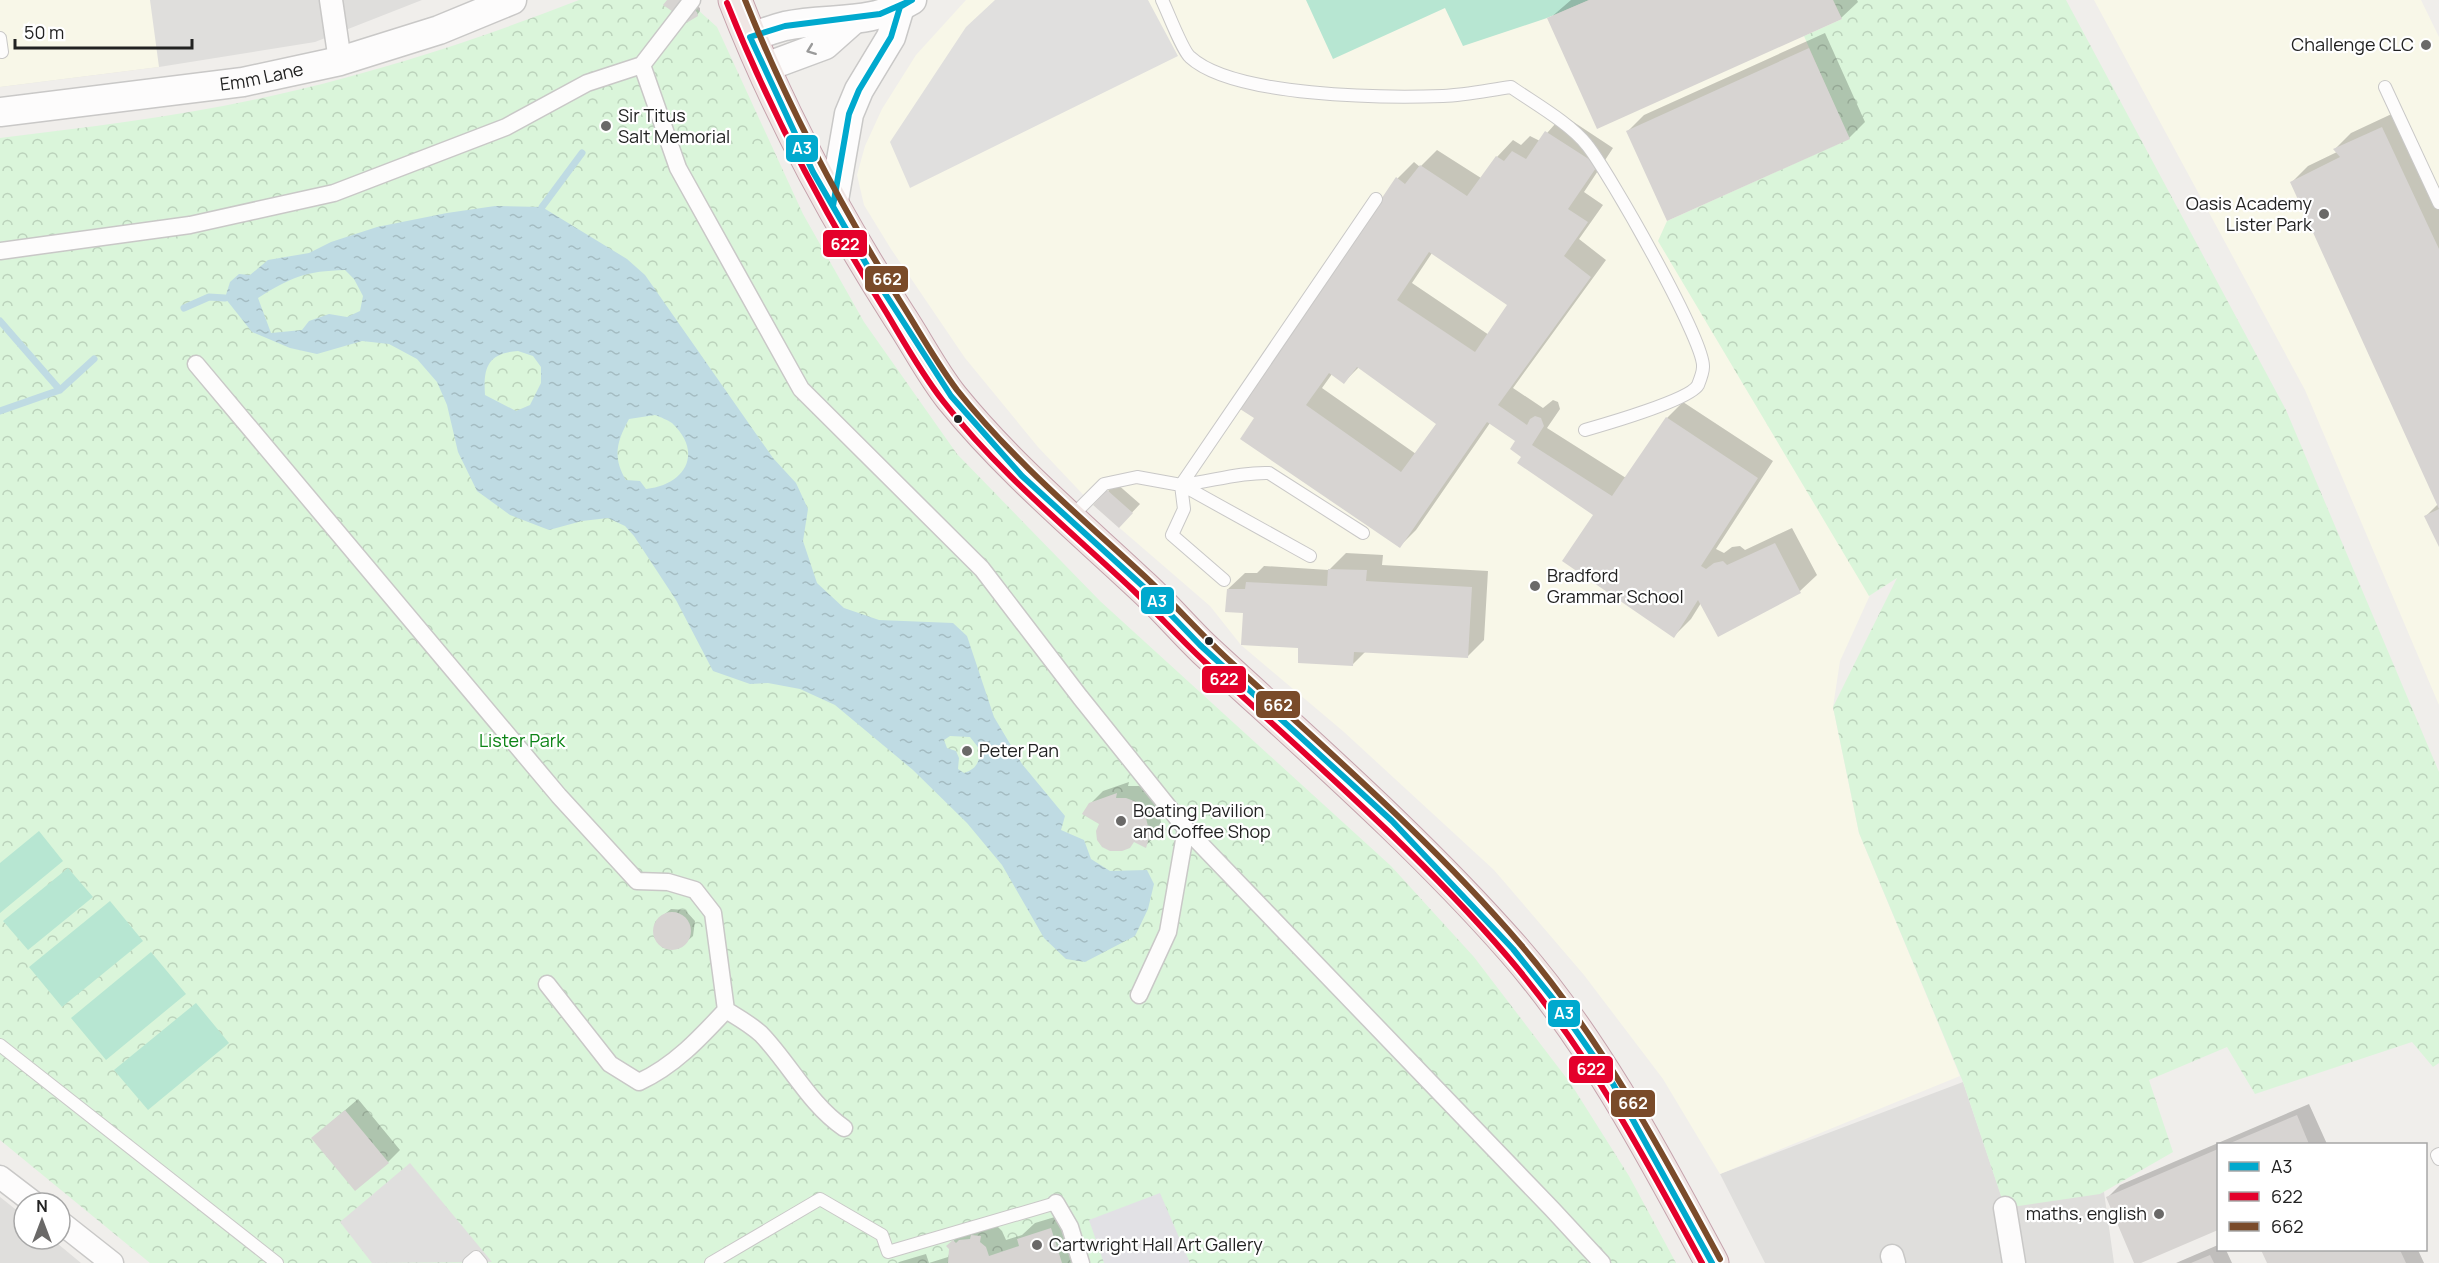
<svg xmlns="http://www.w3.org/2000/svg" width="2439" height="1263" font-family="Manrope,sans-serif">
	<defs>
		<pattern id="park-crowns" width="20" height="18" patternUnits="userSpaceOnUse" patternTransform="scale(1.5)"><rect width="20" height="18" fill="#daf5da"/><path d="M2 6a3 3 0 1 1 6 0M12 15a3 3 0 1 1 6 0" fill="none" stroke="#bbd2bb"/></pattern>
		<pattern id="water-ripples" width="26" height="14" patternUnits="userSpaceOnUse" patternTransform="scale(1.5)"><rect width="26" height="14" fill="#bfdbe3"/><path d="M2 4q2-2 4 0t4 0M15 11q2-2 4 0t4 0" fill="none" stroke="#a4bcc2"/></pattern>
	</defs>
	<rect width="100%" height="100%" fill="#f0eeeb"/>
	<path fill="#dfdedc" d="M0 0H422L315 42 159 67 0 87Z
		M1963 1082 2005 1207 2104 1192 2114 1263H1765L1720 1174Z
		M0 1197 24 1216V1239H52L81 1263H0Z"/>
	<path fill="#f8f7e8" d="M0 0H150L159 67 0 87Z
		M966 0H2066L1898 577 1870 595 1840 661 1833 707 1859 833 1960 1076 1720 1174 1663 1079 1584 975 1494 870 1344 732 1241 645 1210 606 1093 505 1038 447 965 358 891 249 864 205 857 175 865 146 882 109 916 55Z
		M2094 0H2421L2439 37V705L2305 390Z"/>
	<path fill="url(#park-crowns)" d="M579 0H687L717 27 803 214 864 322 957 454 1100 601 1391 866 1474 957 1571 1084 1629 1176 1676 1263H150L0 1140V138C99 126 199 114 297 90 393 67 487 36 579 0Z
		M1833 0H2066L2286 410 2439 772V1063L2433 1067 2412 1042 2255 1094 2227 1047 2149 1080 2173 1152 2100 1194 2005 1208 1963 1082 1859 833 1833 707 1897 578 1869 596 1658 241 1667 221 1849 139 1804 36 1842 19Z"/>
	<path fill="#b7e6d2" d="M1306 0H1589L1547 18 1463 46 1445 8 1333 59Z
		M39 831 63 861 0 913V863Z
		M68 868 93 897 28 950 3 921Z
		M110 901 143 941 62 1007 29 967Z
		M151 952 186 994 106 1060 71 1018Z
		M196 1003 229 1043 148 1110 114 1070Z"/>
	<path fill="#e0dfde" d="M995 0H1148L1178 56 910 188 890 142 966 27Z
		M410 1163 492 1262 372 1263 340 1222Z"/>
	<path fill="#e2e1e5" d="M1160 1193 1190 1263H1104L1089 1220Z"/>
	<path fill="url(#water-ripples)" fill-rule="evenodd" d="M495 206 542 207 627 259 645 275 773 458 796 483 808 509 803 541 817 583 844 608 879 620 953 623 967 636 994 717 1022 764 1065 816 1061 830 1084 840 1091 859 1110 871 1147 870 1154 884 1148 909 1135 936 1085 962 1066 959 1044 938 1002 865 967 823 913 770 835 705 800 689 768 683 750 684 713 671 676 600 634 536 625 526 608 518 582 521 549 530 510 515 477 491 458 452 447 405 437 382 417 359 389 344 362 341 317 354 290 348 252 332 225 298 230 282 239 274 250 275 268 260 309 253 331 242 377 227 447 213ZM345 270 354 279 363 296 360 311 347 317 329 314 309 321 302 330 271 333 258 298C291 277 306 271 345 270ZM518 351 533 356 541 367V383L530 405 516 411 485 395C483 367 488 353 518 351ZM655 415C660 417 668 420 672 423 704 453 685 485 646 489L640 481 626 480C612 457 617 441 629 419ZM950 736 970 737 981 751C978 764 976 769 964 773L958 769 959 758 956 751 947 748 944 740Z"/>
	<path fill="#0003" fill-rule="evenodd" d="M669 0H689L700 8V11L697 15Z
		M1571 0H1857L1858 2 1841 18 1549 19Z
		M1825 33 1865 122 1849 138 1628 131 1644 115Z
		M2398 111 2439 199V544L2426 516 2438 504 2292 182 2308 166 2337 152 2335 149 2351 133Z
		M1563 115 1613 148 1584 192 1603 205 1579 239 1606 260 1513 388 1543 408 1553 400 1558 402 1560 409 1547 428 1626 478 1667 418 1683 402 1773 461 1716 549 1724 553 1732 547 1740 546 1745 550 1792 528 1817 575 1800 591 1719 635 1701 603 1691 619 1674 636 1595 515 1523 456 1517 441 1490 423 1416 530 1399 547 1256 418 1242 408 1398 178 1414 162 1420 167 1437 150 1481 178 1497 157 1513 140 1521 145 1530 136 1540 141ZM1432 253 1509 305 1489 335 1412 283ZM1359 367 1438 423 1416 454 1322 388 1332 374 1344 382Z
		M1116 483 1140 504 1127 518 1108 491Z
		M1346 553 1383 555 1382 565 1488 571 1484 640 1468 656 1366 651 1353 664 1300 647 1244 612 1228 589 1245 573H1257L1264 566 1329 570Z
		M1129 782 1128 786H1139L1147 789 1157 805 1161 822 1158 834 1145 846 1101 823 1090 804 1103 791Z
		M671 909 685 910 695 921 693 936 678 949 663 948 654 937 655 922Z
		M358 1099 400 1150 388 1162 313 1138Z
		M2309 1104 2327 1144H2218V1228L2136 1263 2108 1197 2120 1185Z
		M1068 1213 1083 1263H929L948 1257 951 1249 948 1246 970 1225H996L1002 1231 1006 1240 1022 1235 1035 1223Z
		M2218 1245V1250H2226L2232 1263H2176Z
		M2262 1250H2418L2424 1263H2269Z
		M926 1254 929 1263H898L899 1262Z"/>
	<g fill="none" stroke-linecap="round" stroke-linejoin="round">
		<path stroke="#bfdbe3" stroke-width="7" d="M542 207 582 153
			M184 308 209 297 225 298
			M0 321 60 390
			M0 411 60 390 94 359"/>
	</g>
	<path fill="#d7d4d2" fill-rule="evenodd" d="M667 0H681L697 12 698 16 688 22 663 5Z
		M1589 0H1833L1842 19 1597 129 1547 18Z
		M1809 48 1850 139 1667 221 1626 131Z
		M2382 127 2439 249V547L2424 516 2439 509 2290 182 2340 157 2333 149Z
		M1545 131 1598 165 1568 209 1588 222 1564 256 1591 277 1498 405 1527 425 1530 419 1535 416 1541 418 1544 426 1532 445 1612 496 1666 417 1758 478 1701 566 1706 569 1714 563 1723 561 1727 565 1775 543 1801 593 1718 637 1698 600 1674 638 1562 561 1593 515 1517 463 1521 457 1510 449 1515 441 1487 422 1400 548 1240 439 1254 418 1240 409 1396 177 1405 184 1420 165 1467 196 1496 156 1504 161 1512 151 1526 159ZM1429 252 1507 305 1475 352 1397 300ZM1357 367 1436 424 1401 472 1306 405 1329 373 1344 384Z
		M1107 490 1133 513 1119 528 1093 505Z
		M1328 569 1367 570 1366 581 1472 587 1468 658 1354 652 1353 666 1298 663V648L1241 645 1243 613 1225 612 1227 589H1245L1246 582 1327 586Z
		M1117 793 1116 798H1126L1134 801 1148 814 1146 818 1150 835 1146 848 1134 842 1130 848 1122 851H1110L1102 847 1097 840 1096 831 1099 824 1082 814 1089 803Z
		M653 931a19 19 0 1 1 38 0a19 19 0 1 1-38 0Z
		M345 1110 389 1163 355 1191 311 1138Z
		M2297 1115 2309 1144H2228Z
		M2218 1149V1230L2141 1263H2134L2106 1197Z
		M1051 1228 1062 1263H948L949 1249 946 1246 953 1240 956 1243 959 1240 970 1239 971 1235 981 1236 980 1242 986 1247 989 1256 1019 1246 1017 1239Z
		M2261 1250H2400L2406 1263H2267Z
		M2210 1255 2214 1263H2191Z"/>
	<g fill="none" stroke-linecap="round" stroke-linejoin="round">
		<defs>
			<path id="service" d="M1162 0C1168 12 1182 50 1190 57 1233 97 1385 98 1443 96 1466 95 1489 90 1511 87 1534 103 1571 124 1587 145 1608 171 1705 341 1703 367 1703 372 1700 380 1698 385 1690 400 1606 424 1585 430
				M0 38 2 52
				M2385 87 2439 203
				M1181 485C1210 482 1239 472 1269 473L1363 533
				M1181 485 1184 509 1172 535 1224 580
				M1182 485 1310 556
				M1070 518 1104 484 1137 477 1181 485 1376 199
				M0 1045 277 1263
				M2439 1154 2437 1155 2439 1159
				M469 1263 476 1257 481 1263
				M711 1263 820 1199 882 1235 888 1252 1056 1203"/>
			<path id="pedestrian" d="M692 0 642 65 678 168 801 389 982 569 1080 697 1186 829 1168 932 1139 995
				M0 251 190 225 334 193 506 127 587 83 642 65
				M196 364 559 796 637 881 668 882 695 890 713 913 726 1010C739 1018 750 1024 761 1034 790 1064 809 1104 844 1128
				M1186 829 1552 1209 1602 1263
				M547 984 610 1064 639 1082C674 1066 700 1038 726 1010
				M1056 1203 1070 1227 1081 1263"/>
			<path id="minor" d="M331 0 340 61
				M0 1177 34 1203
				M2005 1208 2014 1263
				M60 1222 112 1263
				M1892 1256 1894 1263"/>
			<g id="tertiary">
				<path d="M750 37C761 34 773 29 785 26 831 16 868 27 912 0"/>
				<path d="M763 68 825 45 852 21"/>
				<path id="s1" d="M0 112 243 82 340 61 439 30 512 0"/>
				<path d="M833 206 849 114 859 90 891 37 900 7"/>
			</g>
			<path id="trunk" d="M735 0C778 111 835 216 899 316 917 343 932 373 952 398 1008 467 1077 525 1142 586 1164 606 1183 629 1205 650 1310 747 1418 841 1513 949 1595 1043 1653 1154 1712 1263"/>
		</defs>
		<use href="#service" stroke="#c9c8c7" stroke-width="14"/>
		<use href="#pedestrian" stroke="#c9c8c7" stroke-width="19"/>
		<use href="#minor" stroke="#c9c8c7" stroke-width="25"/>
		<use href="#tertiary" stroke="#c9c8c7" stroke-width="31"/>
		<use href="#trunk" stroke="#c5a2ac" stroke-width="35"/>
		<use href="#service" stroke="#fdfcfc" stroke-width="12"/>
		<use href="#pedestrian" stroke="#fdfcfc" stroke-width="16"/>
		<use href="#minor" stroke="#fdfcfc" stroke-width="22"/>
		<use href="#tertiary" stroke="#fdfcfc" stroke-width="28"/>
		<use href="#trunk" stroke="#f0e6e4" stroke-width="33"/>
		<defs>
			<path id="bus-1" d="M912 0 880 14 785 26 750 37 813 172 868 267 951 396 1022 476 1146 589 1200 645 1392 821 1513 949 1558 1005 1613 1084 1712 1263
				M833 206 849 114 859 90 891 37 900 7 912 0"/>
			<path id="bus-2" d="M727 3C770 111 824 213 886 312 904 342 921 373 943 401 997 471 1067 528 1132 589 1157 613 1180 639 1206 663 1309 758 1416 850 1507 956 1587 1049 1644 1156 1702 1263"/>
			<path id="bus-3" d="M745 0C787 105 840 205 900 301 919 331 936 362 957 390 1010 457 1077 514 1140 572 1172 601 1200 634 1232 663 1331 754 1434 843 1521 945 1602 1040 1661 1150 1720 1259"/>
		</defs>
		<use href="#bus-1" stroke="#fff" stroke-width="10"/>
		<use href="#bus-2" stroke="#fff" stroke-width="10"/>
		<use href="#bus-3" stroke="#fff" stroke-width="10"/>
		<use href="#bus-1" stroke="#00a9ce" stroke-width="6"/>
		<use href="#bus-2" stroke="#e4002b" stroke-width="6"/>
		<use href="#bus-3" stroke="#7a4b2a" stroke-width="6"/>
	</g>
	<defs><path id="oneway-chevron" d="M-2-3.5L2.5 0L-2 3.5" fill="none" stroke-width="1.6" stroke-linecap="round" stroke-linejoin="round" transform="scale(1.5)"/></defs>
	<use stroke="#9a9a9a" href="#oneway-chevron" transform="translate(811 50) rotate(159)"/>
	<g fill="#6a6968" stroke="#fff" stroke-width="2">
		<circle cx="2426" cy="45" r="6"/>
		<circle cx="606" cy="126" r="6"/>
		<circle cx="2324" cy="214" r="6"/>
		<circle cx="1535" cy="586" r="6"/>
		<circle cx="967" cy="751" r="6"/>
		<circle cx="1121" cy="821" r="6"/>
		<circle cx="2159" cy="1214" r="6"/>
		<circle cx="1037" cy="1245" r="6"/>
	</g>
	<g fill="#222" stroke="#fff" stroke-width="2">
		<circle cx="958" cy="419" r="5"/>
		<circle cx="1209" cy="641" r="5"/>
	</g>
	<g text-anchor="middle" stroke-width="4.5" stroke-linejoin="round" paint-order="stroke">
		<g font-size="18" fill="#222" stroke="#fff" text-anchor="start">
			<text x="2414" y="51" text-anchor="end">Challenge CLC</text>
			<text x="618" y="122">Sir Titus<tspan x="618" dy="21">Salt Memorial</tspan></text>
			<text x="2312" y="210" text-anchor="end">Oasis Academy<tspan x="2312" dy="21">Lister Park</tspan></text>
			<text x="1547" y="582">Bradford<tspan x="1547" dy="21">Grammar School</tspan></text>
			<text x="979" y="757">Peter Pan</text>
			<text x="1133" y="817">Boating Pavilion<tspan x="1133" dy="21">and Coffee Shop</tspan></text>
			<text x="2147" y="1220" text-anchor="end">maths, english</text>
			<text x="1049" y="1251">Cartwright Hall Art Gallery</text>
		</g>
		<g font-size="18" fill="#222" stroke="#fff">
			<text dy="6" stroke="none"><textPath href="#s1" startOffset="264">Emm Lane</textPath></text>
		</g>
		<g font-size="18" fill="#0c8416" stroke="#fff">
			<text x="522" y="747">Lister Park</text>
		</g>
	</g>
	<g stroke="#fff" stroke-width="2">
		<rect x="785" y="134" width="34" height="29" rx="6" fill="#00a9ce"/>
		<rect x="822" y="229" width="46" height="29" rx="6" fill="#e4002b"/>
		<rect x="864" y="265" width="45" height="28" rx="6" fill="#7a4b2a"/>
		<rect x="1140" y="586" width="35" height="29" rx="6" fill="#00a9ce"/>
		<rect x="1201" y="665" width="46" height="29" rx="6" fill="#e4002b"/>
		<rect x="1255" y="690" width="46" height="29" rx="6" fill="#7a4b2a"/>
		<rect x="1547" y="999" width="34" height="29" rx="6" fill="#00a9ce"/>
		<rect x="1568" y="1055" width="46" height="29" rx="6" fill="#e4002b"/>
		<rect x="1610" y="1089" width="46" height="29" rx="6" fill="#7a4b2a"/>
	</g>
	<g font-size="16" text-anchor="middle" font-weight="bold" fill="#fff">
		<text x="802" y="154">A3</text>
		<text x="845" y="250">622</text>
		<text x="887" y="285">662</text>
		<text x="1157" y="607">A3</text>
		<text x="1224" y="685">622</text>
		<text x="1278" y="711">662</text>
		<text x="1564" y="1019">A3</text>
		<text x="1591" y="1075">622</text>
		<text x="1633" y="1109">662</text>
	</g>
	<rect x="2217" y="1143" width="210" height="108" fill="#ffffff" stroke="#a7a7a7" stroke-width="1.5"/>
	<rect x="2229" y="1162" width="30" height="9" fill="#00a9ce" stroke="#a7a7a7" stroke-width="1.5"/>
	<text x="2271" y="1173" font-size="18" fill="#222222">A3</text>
	<rect x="2229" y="1192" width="30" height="9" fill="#e4002b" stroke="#a7a7a7" stroke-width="1.5"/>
	<text x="2271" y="1203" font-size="18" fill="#222222">622</text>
	<rect x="2229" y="1222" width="30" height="9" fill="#7a4b2a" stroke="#a7a7a7" stroke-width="1.5"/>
	<text x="2271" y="1233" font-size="18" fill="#222222">662</text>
	<g transform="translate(42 1221)"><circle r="28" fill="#ffffff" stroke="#a7a7a7" stroke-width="1.5"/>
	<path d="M0-4.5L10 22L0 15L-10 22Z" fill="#6a6968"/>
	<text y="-9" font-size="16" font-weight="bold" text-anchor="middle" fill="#222222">N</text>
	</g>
	<path d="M15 39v9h177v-9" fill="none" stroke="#222222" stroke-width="3"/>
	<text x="24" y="39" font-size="18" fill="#222222" stroke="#ffffff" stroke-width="4.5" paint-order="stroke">50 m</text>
</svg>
